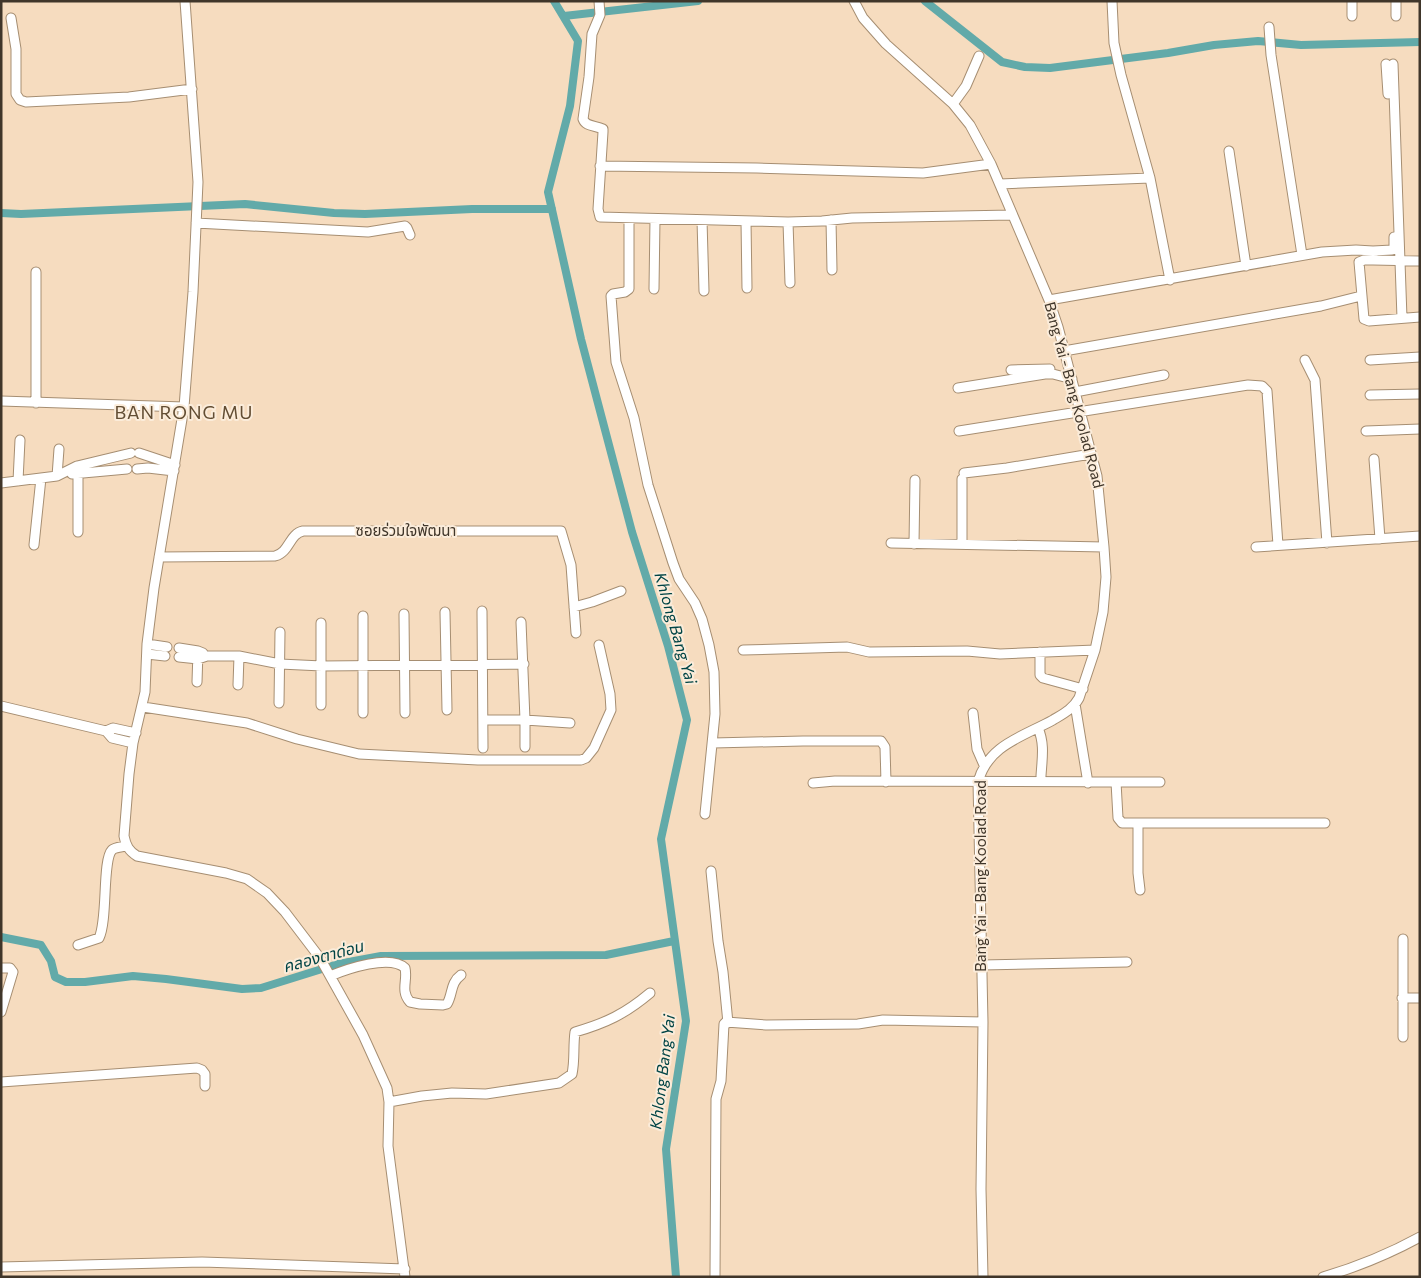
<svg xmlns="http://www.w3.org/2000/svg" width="1421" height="1278" font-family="Commissioner,'Noto Sans Thai',sans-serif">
	<rect width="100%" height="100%" fill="#f6dcbf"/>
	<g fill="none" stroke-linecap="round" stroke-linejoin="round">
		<path stroke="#62aaa9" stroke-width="8" d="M554 1 578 41 570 106 548 192 581 339 632 532 668 646 687 720 661 839 686 1021 666 1149 676 1277
			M925 1 1002 62 1025 67 1050 68 1168 53 1214 45 1258 41 1301 45 1420 42
			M564 16 698 1
			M1 213 21 214 245 204 334 213 365 214 472 209H552
			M1 937 41 945 51 961 55 977 66 982H85L133 976 166 979 242 989 261 988 338 964 381 956 606 955 674 941"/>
		<defs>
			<path id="minor" d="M185 1 198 182 193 292 184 407 154 588 147 644 145 692 133 743 129 774 124 836C126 846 129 851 137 856L226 873 247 879 267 893 285 912 320 958 363 1035 387 1088 389 1102 388 1146 405 1277
				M599 1 600 15 592 34 589 77 583 119C586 127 595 125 603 129V132L598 209 600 217 788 222 822 221 852 218 1012 215
				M854 1 863 18 886 44 953 104 970 125 991 164 1049 300 1058 327 1097 476 1104 547 1106 577 1103 612 1095 650 1079 698C1073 709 1063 714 1053 720 1022 737 988 745 978 782L983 1022 981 1189 983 1277
				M1112 1 1114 43 1121 75 1150 178 1170 280
				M1396 1V16
				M1352 16V1
				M11 18 16 49V94L20 100 26 102 129 97 192 89
				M1269 27 1271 55 1302 255
				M1386 64 1388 94
				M1393 64 1402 318
				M953 104 966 86 979 56
				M1229 151 1246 266
				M600 166 757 168 923 173 991 164
				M1000 184 1150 178
				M629 219V289L625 292 613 294 611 296 616 362 634 418 648 485 673 563 679 579 695 603 702 619 709 645 714 672 715 714 705 814
				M702 220 704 291
				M831 220 832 270
				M746 221 747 288
				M788 222 790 283
				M196 223 368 232 405 226 407 228 410 235
				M1373 251 1392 250 1394 247V237
				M1373 260H1364L1359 262 1364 319 1369 321 1420 317
				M36 272V403
				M654 289 655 219
				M1049 300 1322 252 1356 250 1373 251V260L1420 261
				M1064 351 1321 306 1361 296
				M1305 360 1315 380 1327 543
				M1370 360 1420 357
				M1011 370 1050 369
				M958 388 1045 374H1053L1072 379
				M1075 392 1164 375
				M1370 395 1420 394
				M1 401 184 407
				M959 431 1248 385 1262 386 1267 391 1278 545
				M1366 431 1420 429
				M139 453 175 465
				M1374 459 1380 539
				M77 466 78 475V532
				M137 469 148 468 174 471
				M964 473 1007 468 1091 454
				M72 474 127 469
				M57 476 59 449
				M962 479V544
				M18 481 20 440
				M1 483 57 476 77 466 131 453
				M891 543 1104 547
				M914 544 915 480
				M34 545 41 478
				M1256 547 1420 536
				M159 557 275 556C290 552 289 534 303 531H561L571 565 576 633
				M574 607 592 602 621 591
				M482 611 483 748
				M445 612 447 710
				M404 614 405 713
				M521 622 525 720V747
				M321 623V705
				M147 644 167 647
				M179 648 198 651 203 653
				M743 650 847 647 869 652 967 651 1000 654 1095 650
				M1040 652V675L1043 678 1083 689
				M147 654 165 656
				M179 657 198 659 207 656H239L280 664 322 666 524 664
				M197 682 198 651
				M238 685 239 656
				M279 703 280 632
				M1075 704 1088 783
				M1 706 106 731 112 738 133 743
				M143 707 247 723 297 739 359 754 478 760H581L586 758 594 748 611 710 610 694 599 645
				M363 713V616
				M973 713 977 749 984 765
				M483 720H525L570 723
				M1038 728C1045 744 1042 759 1041 776
				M106 731 113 728 136 733
				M713 743 803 741H881L885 747 886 782
				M1116 782 1118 818 1122 823H1325
				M813 783 835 781 1160 782
				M1138 823V873L1140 890
				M711 871 718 941 723 972 728 1023
				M1403 939V1037
				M78 945 99 938C108 920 102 860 112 850 115 847 122 847 126 846
				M982 965 1127 962
				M1 968H10L13 972 1 1012
				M330 976C347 969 390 954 405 968 408 980 400 991 410 1002L420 1004 443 1005 447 1004C453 994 450 983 461 975
				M1402 998H1420
				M1 1082 197 1068 202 1070 205 1074V1086
				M389 1102 422 1096 452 1093 486 1094 559 1083 572 1074C575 1060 573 1046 575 1032 606 1023 625 1014 650 993
				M1 1267 202 1262 405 1269
				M715 1277 716 1099 721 1081 724 1024 726 1022 766 1025 858 1024 883 1020 983 1022
				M1323 1277C1357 1267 1389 1254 1420 1237"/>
		</defs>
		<use href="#minor" stroke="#a68e72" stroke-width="11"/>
		<use href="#minor" stroke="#fff" stroke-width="9"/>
	</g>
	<g text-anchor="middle" stroke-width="4" stroke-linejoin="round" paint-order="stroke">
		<g font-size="15" fill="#40362a" stroke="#fbecda">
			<text transform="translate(1074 395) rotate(75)" y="5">Bang Yai - Bang Koolad Road</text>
			<text x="406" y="536">ซอยร่วมใจพัฒนา</text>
			<text transform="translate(981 876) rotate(-90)" y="5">Bang Yai - Bang Koolad Road</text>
		</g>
		<g font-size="16" font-style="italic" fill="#004445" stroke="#fbecda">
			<text transform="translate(676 628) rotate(74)" y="6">Khlong Bang Yai</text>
			<text transform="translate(323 956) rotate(-15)" y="6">คลองตาด่อน</text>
			<text transform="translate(662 1072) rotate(-83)" y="6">Khlong Bang Yai</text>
		</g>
		<g font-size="18" letter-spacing="1" fill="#624d33" stroke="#fbecda">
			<text x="184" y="419">BAN RONG MU</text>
		</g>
	</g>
	<rect width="1421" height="1278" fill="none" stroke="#40362a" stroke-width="5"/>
</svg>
